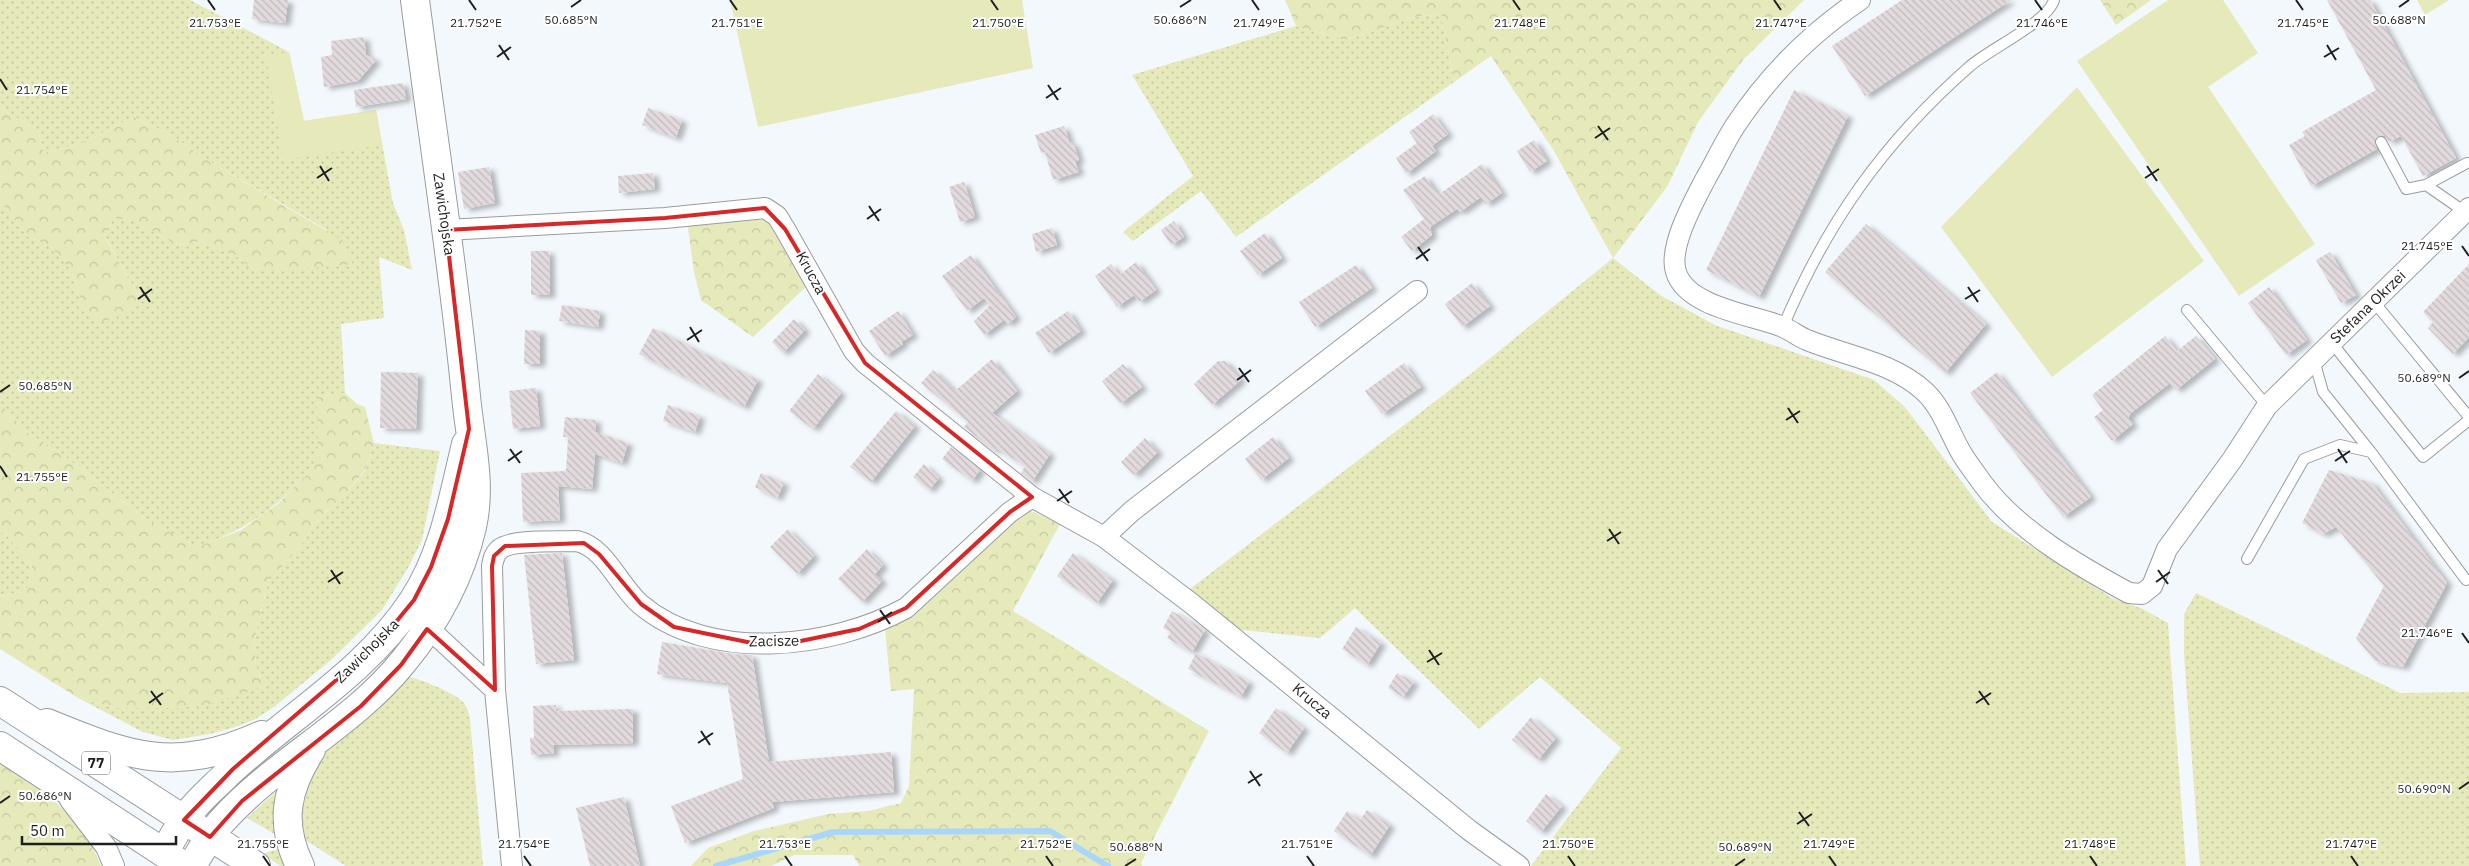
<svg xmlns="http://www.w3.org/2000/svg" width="2469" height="866" font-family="'IBM Plex Sans',sans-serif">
	<defs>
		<pattern id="grass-dots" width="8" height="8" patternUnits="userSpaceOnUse" patternTransform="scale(1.25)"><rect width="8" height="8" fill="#e6e9ba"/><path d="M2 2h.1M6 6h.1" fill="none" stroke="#c5c7a0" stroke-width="1.8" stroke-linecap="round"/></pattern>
		<pattern id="forest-crowns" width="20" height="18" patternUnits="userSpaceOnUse" patternTransform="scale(1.25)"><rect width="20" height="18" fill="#e6e9ba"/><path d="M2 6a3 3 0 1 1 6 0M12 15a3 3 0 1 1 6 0" fill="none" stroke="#c5c7a0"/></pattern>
		<pattern id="building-back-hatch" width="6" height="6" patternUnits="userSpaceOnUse" patternTransform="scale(1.25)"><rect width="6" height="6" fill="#e2dadd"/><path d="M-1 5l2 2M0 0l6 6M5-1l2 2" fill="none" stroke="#c1bbbd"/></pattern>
		<filter id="shadow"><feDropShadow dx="5.5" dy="3" stdDeviation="2.5" flood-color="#0004"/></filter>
	</defs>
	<rect width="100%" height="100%" fill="#f3f8fd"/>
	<path fill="url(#grass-dots)" d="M0 0H190L289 52 304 121 376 110 393 203 404 230 412 270 379 257 384 318 341 324 345 393 317 397C318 415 322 437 318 454 316 464 306 475 299 482 267 516 240 531 197 547L149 521 60 453 28 433 0 404V201L28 236 51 247 71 270 84 309 139 297 106 238 113 218 134 221 177 245 199 242 236 256 256 271 327 230 209 161 168 133 134 117 80 144 44 153 38 130 0 108Z
		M1441 14 1454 82 1236 237 1201 191 1133 241 1123 232 1193 176 1132 75 1296 26 1345 40 1415 17Z
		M1613 258 1660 295 1715 325 1874 380 1905 407 1992 522 2112 598 2143 609 2168 623 2186 866H1531L1621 748 1540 677 1479 729 1355 608 1320 638 1232 629 1186 592 1472 373Z
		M374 443 440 451 422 540 409 566 382 610 331 660 274 707 254 720 235 727 210 734 173 740 143 732 78 698 116 708H180L265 686 256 666 254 642 268 582 299 548 320 517 340 500 365 471Z
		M0 531 8 537 32 565 27 591 0 596Z
		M2196 593 2400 693 2469 692V866H2200L2184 655V614Z
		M409 677C421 679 454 693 462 701 467 706 469 713 470 719L483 866H346L299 836V795L308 772 327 750 374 710Z
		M281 787 278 836 247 818Z
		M281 848 289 866H281L262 854Z"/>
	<path fill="url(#forest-crowns)" d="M1285 0H1804L1743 60 1698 122 1667 187 1613 258 1554 151 1491 56 1454 82 1441 14 1415 17 1345 40 1296 26Z
		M2100 0H2151L2116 25Z
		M0 108 38 130 44 153 80 144 134 117 168 133 209 161 342 240 353 264 282 271H256L236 256 199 242 177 245 134 221 113 218 106 239 139 297 124 314 99 323 84 309 71 270 51 247 28 236 0 201Z
		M761 214 778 228 809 284 753 337 701 300 694 272 687 221Z
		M345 393 357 404 365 407 374 443 365 470 340 500 320 517 299 548 268 582 254 642 256 666 265 686 210 704 180 708H116L78 698 0 649V596L27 591 32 565 8 537 0 531V404L28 433 60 453 149 521 197 547 241 530 278 504 306 475 318 455 317 397Z
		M1017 511H1031L1060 524 1013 611 1209 731 1141 863 1142 866H859L853 855H794L771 866H691L708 848 754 831 828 814 868 811 901 803 909 786 914 689 891 691 885 629 912 613Z
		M0 761 43 790 86 832 101 866H0Z"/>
	<path fill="#e6e9ba" d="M730 0H1022L1033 68 758 127Z
		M2168 0H2223L2258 53 2208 87 2315 244 2239 296 2077 61Z
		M2417 0H2449L2425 15Z
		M289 52 304 121 376 110 382 145 283 160 266 56Z
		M2077 87 2204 261 2052 377 1941 227Z"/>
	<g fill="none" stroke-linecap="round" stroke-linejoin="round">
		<path stroke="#a9d6fb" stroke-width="6" d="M716 866 833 832 1050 831 1108 866"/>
	</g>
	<path fill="url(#building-back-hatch)" filter="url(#shadow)" d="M254 0H288L285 23 252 19Z
		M1902 0H2011L1865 96 1832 46Z
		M2327 0H2370L2456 158 2423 176 2401 136 2389 142 2385 136 2381 135 2374 141 2377 149 2311 186 2289 145 2305 136 2302 132 2376 90Z
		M364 37 366 55 376 60 358 81 324 87 321 57 332 55 331 41Z
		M403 83 406 99 356 107 354 90Z
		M1794 90 1848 116 1759 297 1706 270Z
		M648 108 682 120 676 138 642 125Z
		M1433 114 1448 134 1432 146 1436 151 1406 174 1396 158 1417 143 1409 132Z
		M1064 126 1070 144 1073 142 1079 160 1075 161 1079 172 1053 180 1045 152 1041 153 1035 135Z
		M1534 140 1547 161 1530 172 1517 151Z
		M1482 164 1502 193 1486 204 1481 197 1460 212 1457 209 1430 227 1432 235 1412 251 1401 237 1424 219 1425 220 1403 190 1425 176 1438 195Z
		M489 167 495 203 464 209 458 172Z
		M653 173 655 189 619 193 618 176Z
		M964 182 975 217 960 222 949 187Z
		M1174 221 1184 237 1171 245 1161 230Z
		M1866 224 1986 324 1945 373 1825 272Z
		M1052 228 1057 245 1036 252 1032 234Z
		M1265 233 1282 258 1258 275 1240 251Z
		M531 251H549L550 295H531Z
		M2330 252 2356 295 2341 303 2316 260Z
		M971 255 1016 317 1008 324 1004 320 984 335 974 321 990 305 984 298 967 311 942 276Z
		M1136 262 1156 290 1139 302 1134 295 1117 307 1095 276 1111 264 1119 275Z
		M2469 264V337L2453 354 2428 328 2433 322 2423 312Z
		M1356 265 1372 288 1315 327 1299 302Z
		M1472 283 1490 306 1462 327 1445 304Z
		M2269 287 2307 340 2286 355 2248 303Z
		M562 305 600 311 598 327 559 321Z
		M898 311 913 335 901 342 903 344 885 356 869 331Z
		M1068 311 1081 331 1049 353 1035 333Z
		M794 319 805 330 783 353 772 342Z
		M653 328 758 380 744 407 639 354Z
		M525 330 540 331V364H524Z
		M2165 336 2177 351 2196 336 2215 359 2176 390 2170 383 2131 413 2128 418 2133 424 2112 441 2094 417 2103 410 2092 395Z
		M992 359 1017 391 992 413 1050 454 1032 482 1021 473 1025 466 996 448 994 451 964 427 968 422 921 383 933 370 955 391Z
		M1218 361H1225L1241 380 1212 405 1194 384Z
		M1404 363 1421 387 1382 414 1365 391Z
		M1123 364 1142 387 1120 404 1102 381Z
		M381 372 418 373 416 429 380 428Z
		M1997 372 2091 497 2063 517 1970 393Z
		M818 374 841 393 813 429 789 411Z
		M536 388 540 426 513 429 509 391Z
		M668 405 700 416 695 432 663 421Z
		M896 411 915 426 871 482 850 467Z
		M565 417 596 420 595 432 628 443 622 463 595 454 592 489 558 486 560 520 523 522 521 473 566 471 568 437H563Z
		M1273 437 1289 458 1261 480 1245 459Z
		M1145 438 1158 452 1134 475 1121 462Z
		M951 447 980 470 972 481 942 459Z
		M924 464 939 478 929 490 913 477Z
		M2329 470 2372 483 2447 583 2403 667 2375 661 2356 638 2384 586 2336 527 2323 534 2302 523Z
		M761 473 784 483 777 498 755 487Z
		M788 529 814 556 797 574 770 547Z
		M867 549 883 565 875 574 882 581 862 602 838 579Z
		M562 553 574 660 536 664 524 555Z
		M1073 553 1113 580 1097 603 1057 576Z
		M1172 611 1205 630 1192 652 1167 638 1171 632 1163 628Z
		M1356 627 1381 643 1367 665 1342 649Z
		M662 642 733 654 752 655 769 762 891 752 894 792 772 802 774 808 685 843 671 806 743 779 727 683 657 674Z
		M1196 653 1249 682 1241 697 1188 669Z
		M1397 673 1414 682 1403 697 1388 688Z
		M556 705V711L633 709V743L553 745 554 753 531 755 530 738H534L533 706Z
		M1276 708 1304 728 1287 753 1259 733Z
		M1531 717 1556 738 1538 760 1512 740Z
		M1546 794 1562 806 1541 832 1526 821Z
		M624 797 640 866H590L576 808Z
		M1367 810 1390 825 1370 856 1334 831 1347 811 1360 820Z"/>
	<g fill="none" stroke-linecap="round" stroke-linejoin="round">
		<defs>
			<path id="lane" d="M2381 142 2406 189 2426 185 2465 212
				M2426 185 2467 163
				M2374 302 2469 417
				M2187 310 2267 406
				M1783 327C1827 222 1884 142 1969 67 1989 49 2047 23 2054 0
				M2332 343 2423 457 2469 420
				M2314 360 2323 392 2371 452 2466 580
				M2247 559 2304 459 2340 445 2371 452"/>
			<path id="street" d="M1860 0C1811 33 1768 76 1735 126 1724 143 1716 161 1706 178 1694 201 1668 247 1676 272 1687 308 1755 315 1783 327 1792 331 1799 337 1807 340 1846 356 1893 362 1924 391 1942 407 1950 434 1962 454 1968 464 1976 474 1983 484 2017 530 2079 566 2129 593L2142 594 2152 586 2167 549 2232 460 2267 406 2469 208
				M446 230 665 218 765 208 777 216 785 229 854 351 865 363 1032 497 1104 537 1192 604 1469 830 1519 866
				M1104 537 1132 511 1417 291
				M416 622 438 637 495 690
				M70 800 106 847 114 866
				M512 866 495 690 492 566C493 560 494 554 500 549 512 539 559 542 577 541 606 548 618 585 640 604 709 663 831 649 906 608L1010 512 1032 497"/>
			<path id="secondary" d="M47 723C130 757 175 774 262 735
				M164 853C170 842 176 831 183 821 194 804 211 790 225 776 286 718 366 673 413 601 444 554 453 497 466 444
				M192 866C201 851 210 834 222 821 276 761 352 725 403 662 436 622 460 578 472 527 482 483 470 440 466 396 453 263 432 132 415 0
				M300 866C279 823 286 789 311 750"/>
			<path id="primary" d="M0 701 256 866
				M0 746 184 866"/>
		</defs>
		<use href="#lane" stroke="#989ca1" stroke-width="12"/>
		<use href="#street" stroke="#989ca1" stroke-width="22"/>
		<use href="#secondary" stroke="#989ca1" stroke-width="30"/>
		<use href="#primary" stroke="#989ca1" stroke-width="30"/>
		<use href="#lane" stroke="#fff" stroke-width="10"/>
		<use href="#street" stroke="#fff" stroke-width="20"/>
		<use href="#secondary" stroke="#fff" stroke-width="28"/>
		<use href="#primary" stroke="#fff" stroke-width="28"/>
	</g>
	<path fill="none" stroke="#d62828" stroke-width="4" stroke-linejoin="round" d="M765 208 785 229 865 363 1032 497 1010 512 906 608 859 629 786 644H757L674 627 641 604 599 554 584 543 505 546 494 556 492 566 495 690 427 629 401 665 361 706 242 801 210 837 184 820 233 769 377 645 414 600 431 567 448 519 469 429 446 230 665 218Z"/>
	<path fill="none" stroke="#1d1f21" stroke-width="2" d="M208 0 215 10M469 0 476 10M730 0 737 10M991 0 998 10M1252 0 1259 10M1513 0 1520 10M1774 0 1781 10M2035 0 2042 10M2296 0 2303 10M571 7 581 0M1180 7 1191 0M2399 7 2409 0M499 45 509 60M2327 45 2336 60M497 57 511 47M2324 57 2339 48M0 79 7 90M1048 85 1058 100M1046 98 1061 88M1598 126 1608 140M1595 138 1610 128M320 166 329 181M2147 166 2157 181M317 178 332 168M2145 178 2159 169M869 206 879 221M867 219 881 209M2462 246 2469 256M1418 247 1428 261M1416 259 1430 249M140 287 150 302M1968 287 1978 302M138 299 152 289M1965 299 1980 290M690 327 699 342M687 340 702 330M1239 368 1249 382M2459 378 2469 371M1237 380 1251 370M0 392 10 385M1788 408 1798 423M1786 420 1800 411M510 449 520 463M2338 449 2347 463M508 461 522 451M2335 461 2350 451M0 466 7 477M1059 489 1069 503M1057 501 1072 491M1609 529 1619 544M1607 541 1621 532M331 570 340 584M2158 570 2168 584M328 582 343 572M2156 582 2170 572M880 610 890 624M878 622 892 612M2462 633 2469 643M1429 650 1439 665M1427 662 1442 653M151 691 161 705M1979 691 1989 705M149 703 163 693M1976 703 1991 693M701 731 710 745M698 743 713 733M1250 771 1260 786M1248 783 1262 774M2459 789 2469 782M0 803 10 796M1799 812 1809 826M1797 824 1812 814M263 856 270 866M524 856 531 866M785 856 792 866M1046 856 1053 866M1307 856 1314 866M1568 856 1575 866M1829 856 1836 866M2090 856 2097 866M2351 856 2358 866M1125 866 1136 859M1735 866 1745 859"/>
	<g text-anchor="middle" stroke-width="4" stroke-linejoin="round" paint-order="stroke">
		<rect fill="#fff" stroke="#616264" stroke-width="1" x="82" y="751.5" width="28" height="23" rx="4"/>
		<g font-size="14" font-weight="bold" fill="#1d1f21">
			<text x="96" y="768">77</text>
		</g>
		<g font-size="15" fill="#1d1f21" stroke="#fff">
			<text transform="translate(444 214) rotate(82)" y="5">Zawichojska</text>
			<text transform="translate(811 273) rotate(61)" y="5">Krucza</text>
			<text transform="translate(2368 307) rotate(-44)" y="5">Stefana Okrzei</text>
			<text transform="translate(774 641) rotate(-1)" y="5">Zacisze</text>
			<text transform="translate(367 651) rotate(-45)" y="5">Zawichojska</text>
			<text transform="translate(1312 701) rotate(40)" y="5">Krucza</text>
		</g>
	</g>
	<g font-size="12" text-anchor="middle" fill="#1d1f21" stroke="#fff" stroke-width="4" stroke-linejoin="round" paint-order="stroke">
		<text x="571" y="24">50.685°N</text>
		<text x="1180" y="24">50.686°N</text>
		<text x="2399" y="24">50.688°N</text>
		<text x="215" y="27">21.753°E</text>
		<text x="476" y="27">21.752°E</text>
		<text x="737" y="27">21.751°E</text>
		<text x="998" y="27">21.750°E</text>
		<text x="1259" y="27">21.749°E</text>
		<text x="1520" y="27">21.748°E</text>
		<text x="1781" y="27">21.747°E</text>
		<text x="2042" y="27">21.746°E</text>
		<text x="2303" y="27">21.745°E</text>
		<text x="42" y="94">21.754°E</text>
		<text x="2427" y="250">21.745°E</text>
		<text x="2424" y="382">50.689°N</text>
		<text x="45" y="390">50.685°N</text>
		<text x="42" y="481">21.755°E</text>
		<text x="2427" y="637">21.746°E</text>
		<text x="2424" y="793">50.690°N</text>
		<text x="45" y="800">50.686°N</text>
		<text x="263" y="848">21.755°E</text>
		<text x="524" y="848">21.754°E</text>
		<text x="785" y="848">21.753°E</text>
		<text x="1046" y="848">21.752°E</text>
		<text x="1307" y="848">21.751°E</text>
		<text x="1568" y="848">21.750°E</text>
		<text x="1829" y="848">21.749°E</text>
		<text x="2090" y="848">21.748°E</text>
		<text x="2351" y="848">21.747°E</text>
		<text x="1136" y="851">50.688°N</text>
		<text x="1745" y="851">50.689°N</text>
	</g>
	<path d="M22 836v8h154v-8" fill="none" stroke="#1d1f21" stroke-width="2.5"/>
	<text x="30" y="836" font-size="15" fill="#1d1f21" stroke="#ffffff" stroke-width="4" paint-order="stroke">50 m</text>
</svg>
